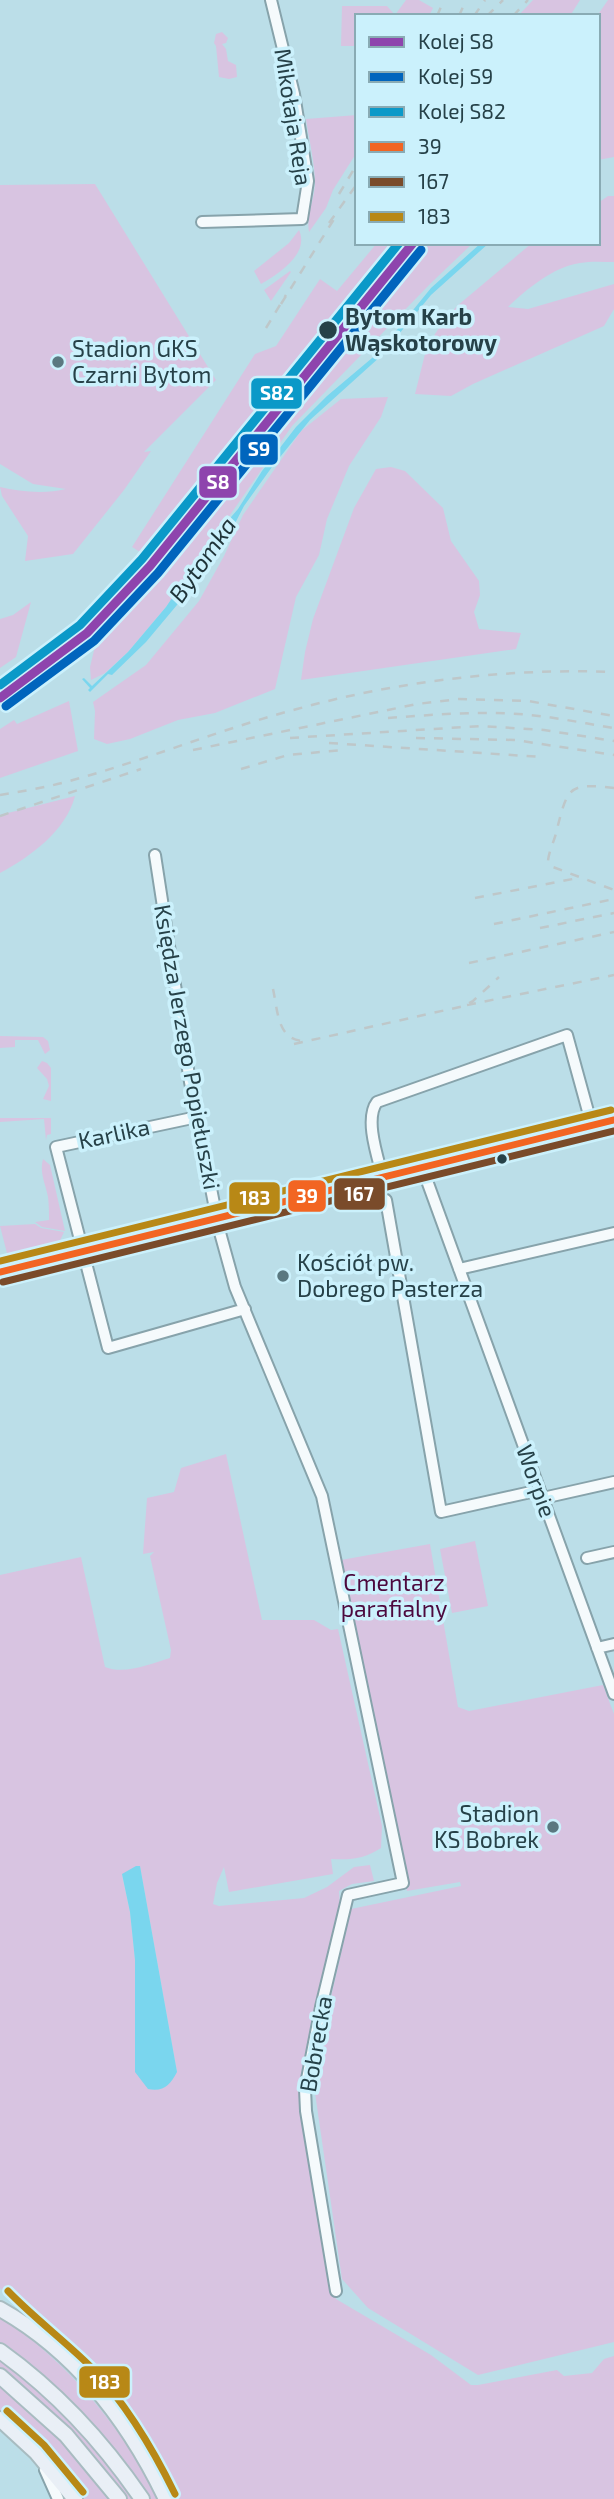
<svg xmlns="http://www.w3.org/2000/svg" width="614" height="2499" font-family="'Exo 2',sans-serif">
	<rect width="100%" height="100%" fill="#bbdee8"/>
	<path fill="#d8c4e1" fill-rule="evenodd" d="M406 0H419L433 8 429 16H357V46H341L342 6H387L395 15Z
		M533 0H580L570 16H518Z
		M608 0H614V157L598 160 597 16Z
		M222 32 228 38 226 43 222 44 226 49 228 61 236 65 237 77 229 79 219 77 216 46 214 43 216 34Z
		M357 115V152L333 190 326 208 309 232C306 214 314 202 315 184 315 163 309 140 306 119Z
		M95 184 216 380 144 452 151 451 124 490 73 554 25 561 28 536 2 496 0 487C20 492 46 494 66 489L33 484 0 464V185Z
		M608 196H614V262C603 262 591 261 580 263 553 267 527 289 508 307L528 309 614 284V309L604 326 473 384 451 396 415 394 427 346 441 325 457 306 532 243H598V203Z
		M299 230C310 254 278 274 261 284L254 271 289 243Z
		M377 243H395L140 552 132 547 255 354 276 346 320 279 337 291Z
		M422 243H473L431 283 292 426 166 607 128 652 105 673 91 680 90 667 97 638Z
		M290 271 291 272 271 301 264 290Z
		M388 397 381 417 349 466 327 519 319 555 296 597 275 689 215 713 178 720 130 739 107 744 94 739 95 711 93 702 146 665 199 601 224 556 243 515 301 431 341 399Z
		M391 467 405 471 443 508 451 541 479 581 480 595 474 612 479 629 521 633 516 649 301 680 305 652 313 619 354 508 376 469Z
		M31 602 16 657 0 668V619L13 615Z
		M69 701 78 751 0 778V729L14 720 17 724Z
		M75 796C66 831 30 857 0 873V815Z
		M0 1036 43 1037 48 1041 50 1050 45 1054 38 1040H15V1047L0 1048Z
		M42 1061 47 1063 51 1068V1101L43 1099 49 1086 47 1079 37 1068Z
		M0 1118H51V1134L47 1135 46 1140 44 1119 0 1122Z
		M43 1159 50 1165 65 1231 42 1227 35 1222 49 1220C49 1213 49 1205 48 1197 46 1185 39 1173 43 1159Z
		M35 1224 41 1228 64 1232 58 1245 8 1257 0 1226Z
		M226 1454 262 1620H314L331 1630 338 1629 382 1826 381 1848C364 1859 352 1860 331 1859L333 1874 229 1892 224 1867 217 1883 213 1904 219 1906 304 1898 327 1887 354 1867 370 1865 374 1881 352 1884 339 1891 340 1907 302 2096 336 2299 431 2355 471 2385H478L557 2370 564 2376 592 2373 604 2359 614 2356V2499H173C148 2445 119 2392 75 2351 51 2329 22 2312 0 2288V1575L81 1557 105 1667C125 1675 150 1664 170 1658L171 1650 150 1556 154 1552 143 1554 147 1498 174 1492 181 1468ZM140 1866 177 2072H135V1960L130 1912 122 1875Z
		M475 1541 488 1606 452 1613 440 1549Z
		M430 1544 458 1707 469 1711 603 1685 614 1714V2342L478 2375 368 2308 342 2279 315 2093 329 2006 351 1909 461 1886 460 1882 407 1891 341 1560Z
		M0 2316C69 2363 120 2426 160 2499H150L122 2458 71 2400 0 2342Z
		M0 2359C53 2399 96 2446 134 2499H126C92 2449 48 2405 0 2368Z
		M0 2384 59 2437 110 2499H83C58 2465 31 2437 0 2410Z"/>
	<path fill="#7ad6ee" d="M481 243H489L431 295 381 356 310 420 272 467 244 506 230 533 182 599 146 642 112 675 108 674 90 692 88 690 90 688 82 679 84 678 92 686 128 652 166 607 212 539 238 509 262 471 296 427 327 396 378 353 431 288Z
		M136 1866H140L177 2072C170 2085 164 2092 148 2089L135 2072V1960L130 1912 122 1874Z"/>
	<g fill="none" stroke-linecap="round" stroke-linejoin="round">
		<defs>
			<path id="minor" d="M202 222 302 219 308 181 294 94 271 0
				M155 855 190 1082 219 1229 235 1287 322 1496 403 1883 348 1895 321 2007 305 2089 306 2111 336 2291
				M197 1117 56 1147 108 1348 245 1309
				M422 1167 614 1694
				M383 1178C378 1158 364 1119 377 1102L567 1035 592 1126
				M386 1200 441 1512 531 1492 543 1498 614 1482
				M459 1269 614 1233
				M0 1272 614 1120
				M587 1558 614 1552
				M597 1648 614 1644
				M45 2470 58 2499"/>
			<path id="major" d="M0 2309C75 2351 129 2422 166 2499
				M0 2351C56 2391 103 2442 142 2499
				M0 2376 66 2435 119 2499
				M0 2419 36 2452 75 2499"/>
		</defs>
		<use href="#minor" stroke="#87a3ab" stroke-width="14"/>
		<use href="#major" stroke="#a8bcc1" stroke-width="18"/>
		<use href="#minor" stroke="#f5fafc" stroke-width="10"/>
		<use href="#major" stroke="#e9eff6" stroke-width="14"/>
		<path stroke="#bec7c9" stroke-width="2.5" stroke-dasharray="9 9" stroke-linecap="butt" d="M437 16 444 0
			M459 16 466 0
			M474 16 485 0
			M487 16 503 0
			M513 16 528 0
			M339 194 357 164
			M329 223 357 184
			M281 304 336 216
			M266 328 286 295
			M388 718C431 715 474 711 518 714 550 716 582 723 614 728
			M290 738 481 726 544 730 614 741
			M416 738 515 740 614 755
			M329 743 542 757
			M193 750 417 704 459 699 528 701 614 716
			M241 769 288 755 343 750
			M614 788C569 783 568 786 557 829 555 840 549 850 548 861L553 867 614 890
			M0 795C24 791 49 787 73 780 149 759 221 729 297 709 399 681 508 668 614 672
			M0 816 141 769
			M475 898 578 878
			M494 924 614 899
			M540 928 614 913
			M469 963 614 932
			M273 989C278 1011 277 1041 305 1041
			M467 1005 614 975
			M294 1044 464 1006 473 1001 499 977"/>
		<defs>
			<path id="bus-1" d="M0 1272 614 1120"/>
			<path id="bus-2" d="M3 1282 614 1131"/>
			<path id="bus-3" d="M0 1261 611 1110
				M8 2291C34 2318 65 2341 92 2368 127 2405 153 2449 175 2494
				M7 2411 44 2445 83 2492"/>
		</defs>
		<use href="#bus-1" stroke="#cbf1fc" stroke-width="12"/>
		<use href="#bus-2" stroke="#cbf1fc" stroke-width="12"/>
		<use href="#bus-3" stroke="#cbf1fc" stroke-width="12"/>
		<use href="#bus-1" stroke="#f26522" stroke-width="7"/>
		<use href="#bus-2" stroke="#7a4b2a" stroke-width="7"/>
		<use href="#bus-3" stroke="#b88816" stroke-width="7"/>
		<defs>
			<path id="rail-1" d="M0 698 87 633 150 566 413 243"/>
			<path id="rail-2" d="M6 706 94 641 158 573 421 250"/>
			<path id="rail-3" d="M0 685 80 625 142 559 399 243"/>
		</defs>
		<use href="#rail-1" stroke="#cbf1fc" stroke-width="14"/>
		<use href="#rail-2" stroke="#cbf1fc" stroke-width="14"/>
		<use href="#rail-3" stroke="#cbf1fc" stroke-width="14"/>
		<use href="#rail-1" stroke="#8e44ad" stroke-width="9"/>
		<use href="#rail-2" stroke="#0065bd" stroke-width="9"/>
		<use href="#rail-3" stroke="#0b99c8" stroke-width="9"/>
	</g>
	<g fill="#264148" stroke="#cbf1fc" stroke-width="2.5">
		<circle cx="328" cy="330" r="10"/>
		<circle cx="502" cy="1159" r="6"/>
	</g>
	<g fill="#5a7880" stroke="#cbf1fc" stroke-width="2.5">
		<circle cx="58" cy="362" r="7"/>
		<circle cx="283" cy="1276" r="7"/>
		<circle cx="553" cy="1827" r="7"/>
	</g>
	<g text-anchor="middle" stroke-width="7" stroke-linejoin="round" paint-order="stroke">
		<g font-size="23" fill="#264148" stroke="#cbf1fc">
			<text transform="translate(293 117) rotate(81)" y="8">Mikołaja Reja</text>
			<text transform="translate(187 1047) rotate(80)" y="8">Księdza Jerzego Popiełuszki</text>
			<text transform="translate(114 1134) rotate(-12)" y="8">Karlika</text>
			<text transform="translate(536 1481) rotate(70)" y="8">Worpie</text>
			<text transform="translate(316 2044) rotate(-80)" y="8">Bobrecka</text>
		</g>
		<g font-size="23" font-weight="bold" fill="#264148" stroke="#cbf1fc" text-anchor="start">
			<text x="345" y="325">Bytom Karb<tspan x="345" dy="26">Wąskotorowy</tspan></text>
		</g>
		<g font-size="23" fill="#264148" stroke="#cbf1fc" text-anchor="start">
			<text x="72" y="357">Stadion GKS<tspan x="72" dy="26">Czarni Bytom</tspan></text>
			<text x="297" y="1271">Kościół pw.<tspan x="297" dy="26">Dobrego Pasterza</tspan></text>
			<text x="539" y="1822" text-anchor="end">Stadion<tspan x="539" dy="26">KS Bobrek</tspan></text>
		</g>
		<g font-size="23" fill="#4c093e" stroke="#cbf1fc">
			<text x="394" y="1591">Cmentarz<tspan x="394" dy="26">parafialny</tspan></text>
		</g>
		<g font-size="24" font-style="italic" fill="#1e3338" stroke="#cbf1fc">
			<text transform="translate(203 560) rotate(-55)" y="8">Bytomka</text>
		</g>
	</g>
	<g stroke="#cbf1fc" stroke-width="2.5">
		<rect x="250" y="377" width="53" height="33" rx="7" fill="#0b99c8"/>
		<rect x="239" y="433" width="40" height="33" rx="7" fill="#0065bd"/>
		<rect x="198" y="465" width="40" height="34" rx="7" fill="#8e44ad"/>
		<rect x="333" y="1177" width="53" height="34" rx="7" fill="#7a4b2a"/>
		<rect x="287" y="1179" width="40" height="34" rx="7" fill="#f26522"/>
		<rect x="228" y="1181" width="53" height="34" rx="7" fill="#b88816"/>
		<rect x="78" y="2365" width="53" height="34" rx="7" fill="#b88816"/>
	</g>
	<g font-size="19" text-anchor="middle" font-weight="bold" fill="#fff">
		<text x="277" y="400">S82</text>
		<text x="259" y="456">S9</text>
		<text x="218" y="489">S8</text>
		<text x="359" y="1201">167</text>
		<text x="307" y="1203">39</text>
		<text x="255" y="1205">183</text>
		<text x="105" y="2389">183</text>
	</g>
	<rect x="355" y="14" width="245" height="231" fill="#cbf1fc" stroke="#89abb4" stroke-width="2"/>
	<rect x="369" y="37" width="35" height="10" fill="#8e44ad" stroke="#89abb4" stroke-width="2"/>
	<text x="418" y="49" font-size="21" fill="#264148">Kolej S8</text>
	<rect x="369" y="72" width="35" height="10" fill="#0065bd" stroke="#89abb4" stroke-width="2"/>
	<text x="418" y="84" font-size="21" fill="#264148">Kolej S9</text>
	<rect x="369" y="107" width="35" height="10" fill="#0b99c8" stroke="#89abb4" stroke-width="2"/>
	<text x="418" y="119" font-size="21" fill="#264148">Kolej S82</text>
	<rect x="369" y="142" width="35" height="10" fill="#f26522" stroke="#89abb4" stroke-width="2"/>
	<text x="418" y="154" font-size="21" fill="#264148">39</text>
	<rect x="369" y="177" width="35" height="10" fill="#7a4b2a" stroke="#89abb4" stroke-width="2"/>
	<text x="418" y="189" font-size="21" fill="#264148">167</text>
	<rect x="369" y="212" width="35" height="10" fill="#b88816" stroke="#89abb4" stroke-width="2"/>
	<text x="418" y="224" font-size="21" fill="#264148">183</text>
</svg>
